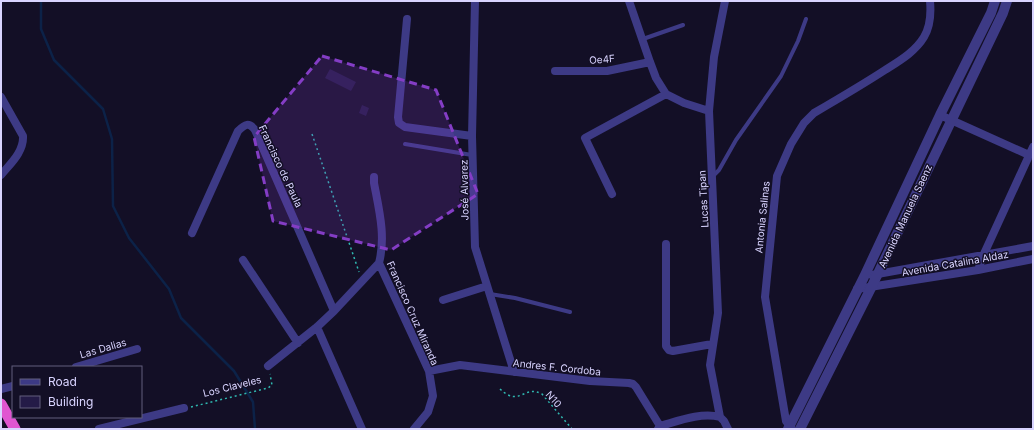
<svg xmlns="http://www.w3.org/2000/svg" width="1034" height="430" font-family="Inter,sans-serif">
	<rect width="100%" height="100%" fill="#130f26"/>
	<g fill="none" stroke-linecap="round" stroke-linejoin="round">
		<path stroke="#0c2248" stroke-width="2.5" d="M41 1V29L54 60 103 109 112 139 113 206 129 238 169 289 181 318 234 371 253 402 255 429"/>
	</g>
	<path fill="#241b47" d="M330 69 356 82 351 91 325 78Z
		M362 105 369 108 366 116 359 113Z"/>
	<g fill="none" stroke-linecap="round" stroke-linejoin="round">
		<path stroke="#2fb8b0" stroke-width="1.5" stroke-dasharray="2 3" stroke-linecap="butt" d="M312 134 359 272
			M500 389C520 408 524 384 542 394L572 429
			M191 407 268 388 272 385 270 374"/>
		<path stroke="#3d3a85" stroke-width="4" d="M643 39 683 25
			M405 144 472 155
			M713 176 719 170 736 140 781 76 798 41 806 19
			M490 294 515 298 570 312"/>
		<path stroke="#3d3a85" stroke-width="8" d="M475 1 472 136 475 247 514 372
			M629 1 650 62 656 78 666 94 684 103 709 111
			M725 1 714 57 709 111 718 313 710 365 720 417 724 421 728 429
			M407 19 398 117 399 123 405 127 472 136
			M555 71H607L650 62
			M1 97 23 136C24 152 10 164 1 175
			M940 115 1029 155 1033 154
			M374 177V183C379 210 386 236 379 263L429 371 433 396 428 412 414 429
			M612 194 585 138 666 94
			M192 233 238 131C245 124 249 122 255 130L334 311
			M666 244V346L669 350 673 351 712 344
			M243 260 298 343
			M978 270 983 256 1033 147
			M872 275 1033 246
			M857 289 978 270 1033 259
			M443 300 487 286
			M317 327 362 429
			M268 366 317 327 334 311 379 263
			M76 367 137 349
			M429 371 460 365 590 381 629 383 633 384 636 387 660 426
			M1 389 13 386
			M99 429 184 408
			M658 429 660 426C678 421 701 412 720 417
			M792 429 786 421 765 297 777 176 791 144 804 123 814 113C838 99 862 85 885 70 899 61 915 52 924 37 930 27 931 12 930 1"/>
		<path stroke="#3d3a85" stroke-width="10" d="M788 429 864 277 940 115 991 13 995 1
			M800 429 871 288 1003 13 1007 1"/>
		<path stroke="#e055d1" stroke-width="11" d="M1 404 15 429"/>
	</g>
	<path fill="#843dc5" fill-opacity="0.2" stroke="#843dc5" stroke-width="3" stroke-dasharray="8 5" stroke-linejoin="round" d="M322 56 436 90 478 194 391 250 273 221 254 137Z"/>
	<g text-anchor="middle" stroke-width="3" stroke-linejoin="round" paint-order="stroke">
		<g font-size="10" fill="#d9d4ff" stroke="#130f26">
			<text transform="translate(602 59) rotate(-5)" y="4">Oe4F</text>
			<text transform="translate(281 166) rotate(65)" y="4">Francisco de Paula</text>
			<text transform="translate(464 190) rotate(-91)" y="4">José Alvarez</text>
			<text transform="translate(703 199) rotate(-93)" y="4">Lucas Tipan</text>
			<text transform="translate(905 216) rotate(-65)" y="4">Avenida Manuela Saenz</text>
			<text transform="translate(762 217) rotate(-84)" y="4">Antonia Salinas</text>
			<text transform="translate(955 263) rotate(-10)" y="4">Avenida Catalina Aldaz</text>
			<text transform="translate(413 313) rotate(66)" y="4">Francisco Cruz Miranda</text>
			<text transform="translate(103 348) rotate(-16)" y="4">Las Dalias</text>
			<text transform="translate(557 367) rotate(6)" y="4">Andres F. Cordoba</text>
			<text transform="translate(232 386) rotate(-14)" y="4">Los Claveles</text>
			<text transform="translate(554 399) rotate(48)" y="4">N10</text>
		</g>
	</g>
	<rect width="1034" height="430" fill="none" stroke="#d9d4ff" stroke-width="4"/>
	<rect x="12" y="366" width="130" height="52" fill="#130f26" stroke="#625e7d"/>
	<rect x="20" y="379" width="20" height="6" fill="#3d3a85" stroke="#625e7d"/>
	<text x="48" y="386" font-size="12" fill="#d9d4ff">Road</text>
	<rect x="20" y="396" width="20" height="12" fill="#241b47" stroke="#625e7d"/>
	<text x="48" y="406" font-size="12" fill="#d9d4ff">Building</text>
</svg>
